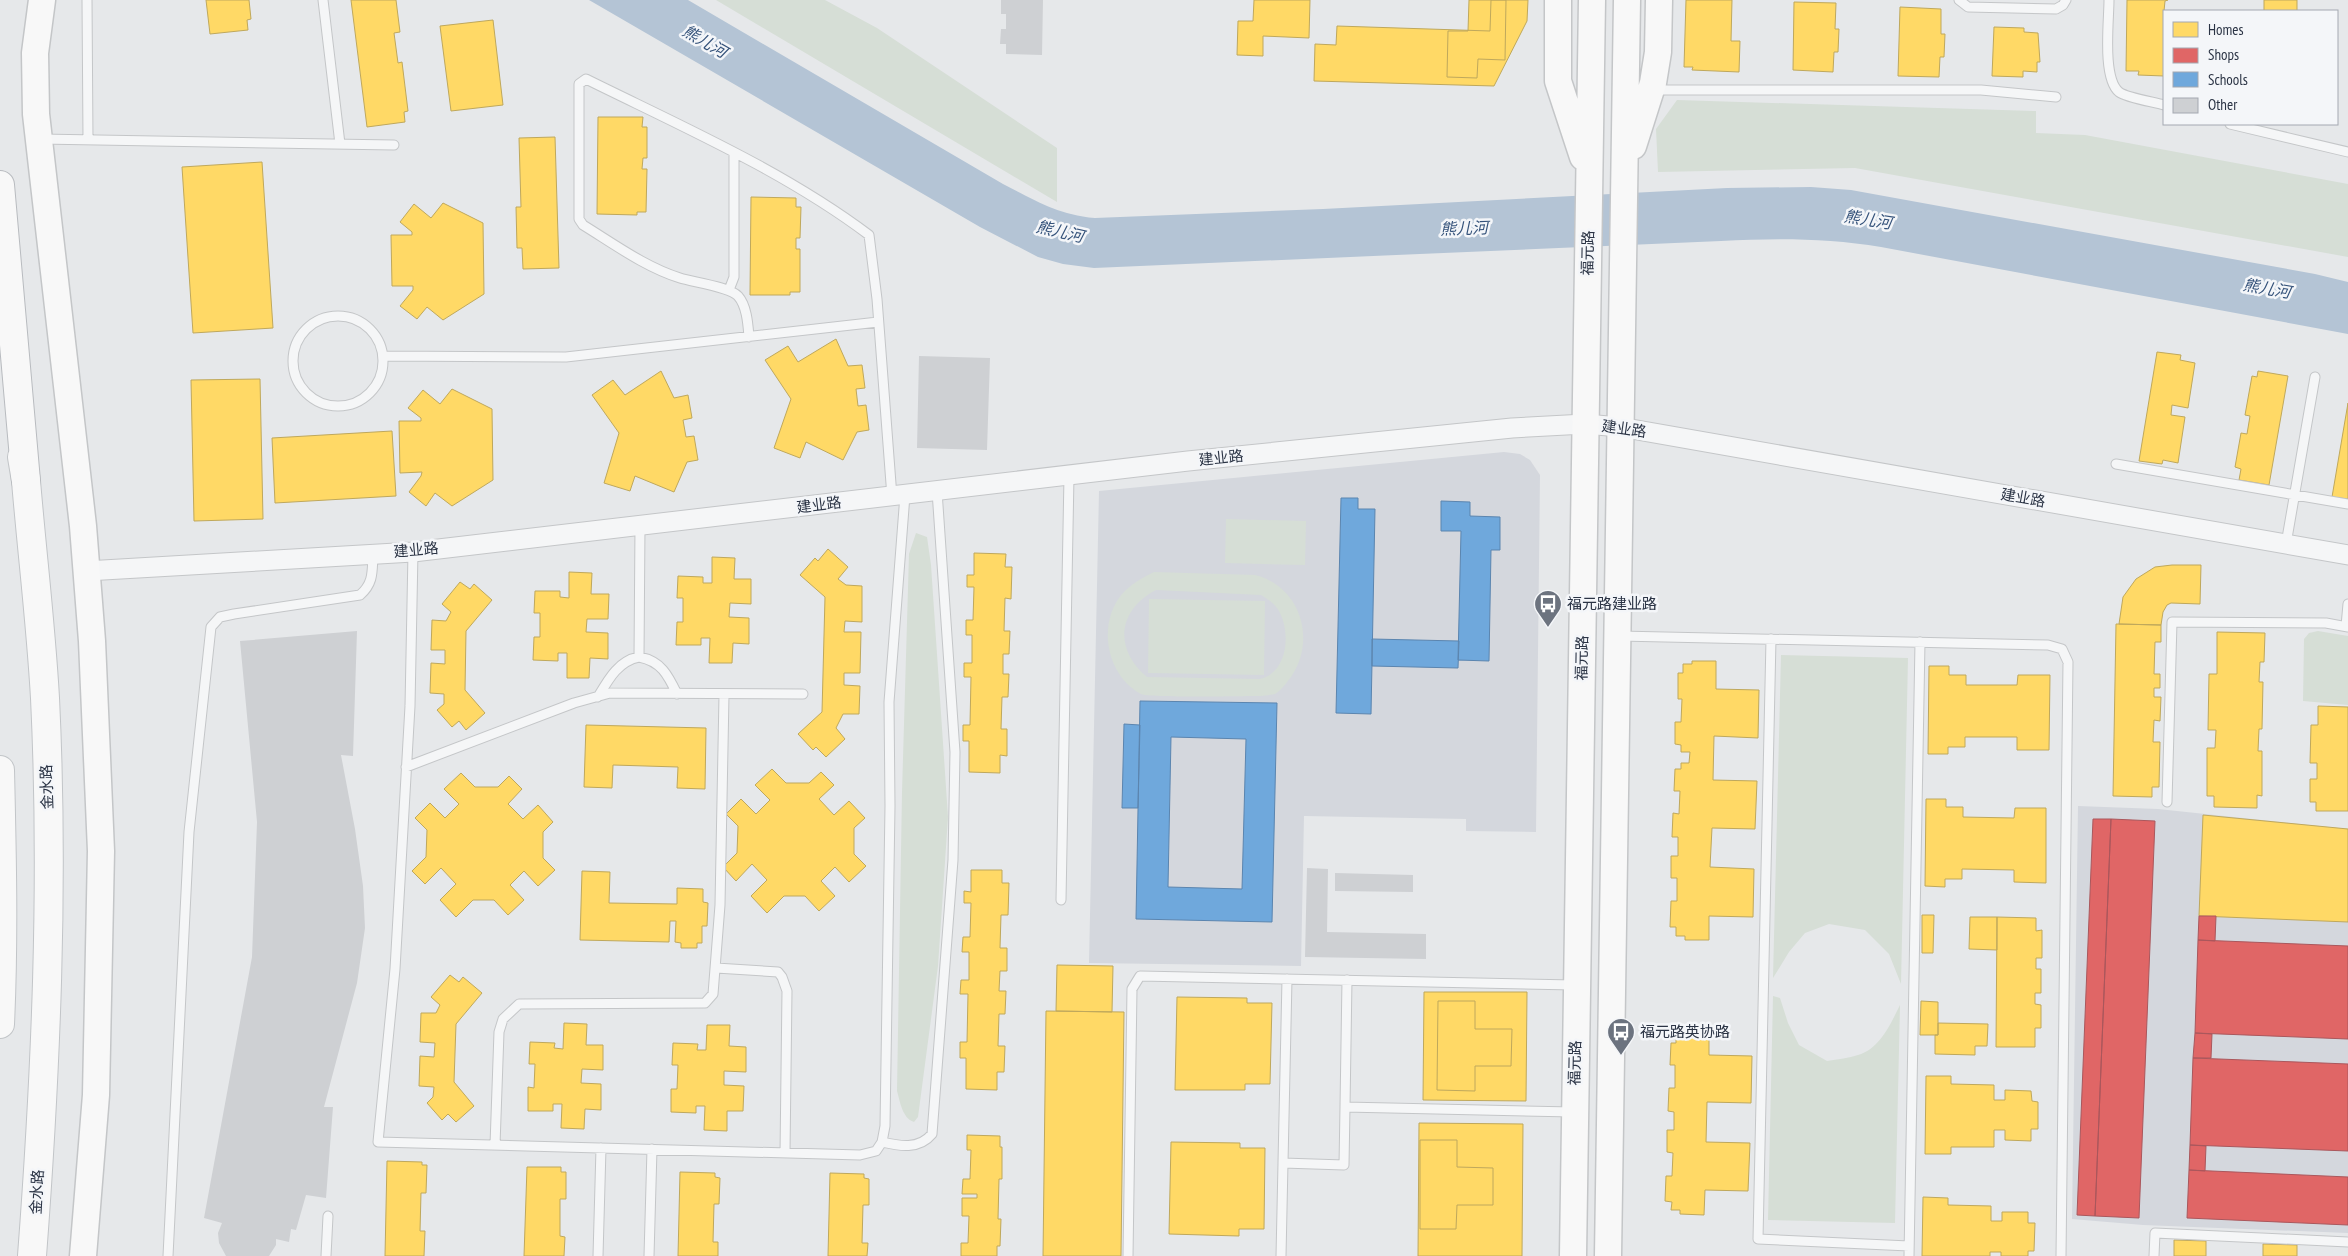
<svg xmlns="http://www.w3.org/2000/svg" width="2348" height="1256" font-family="'PT Sans Narrow','Noto Sans SC',sans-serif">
	<rect width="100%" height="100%" fill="#e6e8ea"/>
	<path fill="#d4d7dd" d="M1504 452 1520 454 1530 460 1540 475 1536 832 1466 831V819L1304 816 1301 966 1089 963 1099 491Z
		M2078 806 2158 809 2348 829V1233L2143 1225 2072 1219Z"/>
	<path fill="#d6ded6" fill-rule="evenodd" d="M716 0H825L877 28 1057 148V202Z
		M1677 100 2036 111V133L2085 135 2348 184V257L1855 168 1658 172 1656 129Z
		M1226 519 1306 521 1305 565 1225 563Z
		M916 533 927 537 931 565 948 817 938 966 918 1117 914 1122C902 1118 900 1101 897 1091L902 792 909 554Z
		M1154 572 1255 575C1300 586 1317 639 1291 677 1287 682 1281 691 1275 694 1270 695 1265 696 1260 696 1243 696 1149 698 1141 694 1106 675 1097 624 1122 594 1131 584 1142 578 1154 572ZM1156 590 1261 595C1269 600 1276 604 1280 613 1291 635 1287 673 1260 679L1147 677C1114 650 1117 610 1156 590Z
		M1149 599 1265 601 1264 675 1148 673Z
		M2318 631 2348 636V705L2303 701 2304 639 2309 633Z
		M1781 655 1908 658 1901 984 1889 954 1865 930 1829 924 1805 933 1789 952 1773 978Z
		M1773 996 1780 998 1788 1023 1799 1045 1827 1061C1838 1059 1849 1058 1858 1055 1880 1049 1891 1023 1900 1005L1895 1223 1768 1220Z"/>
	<path fill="#b4c4d5" d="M589 0H688L1003 184C1037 201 1056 214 1095 218L1323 209 1727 188 1811 187 1851 190 2315 274 2348 282V334L1881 247C1828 238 1775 238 1721 241L1094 268 1063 264 1038 257 980 227Z"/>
	<path fill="#ffd966" stroke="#bfa85c" d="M206 0H249L251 19 247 20 248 30 210 34Z
		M351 0H396L400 32 394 33 398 63 402 62 408 111 404 112 405 122 367 127Z
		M1254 0H1310L1309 38 1263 36V56L1237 55 1238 21H1253Z
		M1469 0H1506L1505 60 1478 59 1477 78 1447 77 1448 31H1468Z
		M1491 0H1528L1527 21 1494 86 1314 81 1315 44 1336 45 1337 26 1490 31Z
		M1686 0H1732L1731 41H1740L1739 72 1692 70 1693 67H1684Z
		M2127 0H2168L2165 1 2164 11V76L2138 75 2139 71H2126Z
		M2264 0H2297V11H2264Z
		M1794 2 1836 3 1835 29H1839L1838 52H1834L1833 72 1793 70Z
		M1900 7 1941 9V34H1945L1944 57H1940L1939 77 1898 76Z
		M493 20 503 105 451 111 440 26Z
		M1994 27 2024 28V32L2038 33 2040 62H2037V72L2023 71V77L1992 76Z
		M598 117H643L642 127H647V158H643L642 169H647L646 212H637V215L597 214Z
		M555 137 559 268 523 269 522 248H517L516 207H521L519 138Z
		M262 162 273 328 193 333 182 167Z
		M751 197 796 198V207H801L800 238H796V249H800V292H790V295H750Z
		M443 203 483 223 484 294 443 320 427 307 417 319 400 306 413 290V286H392L391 235H412V232L400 222 414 204 431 218Z
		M836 339 848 366 862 365 865 388 856 389 858 406 866 405 869 430 857 432 843 460 806 442 800 458 774 448 791 399 765 360 788 346 798 362Z
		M2157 352 2181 355 2180 360 2195 363 2188 408 2172 405 2171 415 2185 417 2178 463 2163 460 2162 464 2139 461Z
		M661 371 674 398 688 395 692 418 683 420 686 437 694 436 698 460 687 462 674 492 635 476 630 491 604 483 619 433 592 395 613 380 625 395Z
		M2258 371 2288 376 2269 485 2239 480 2241 469 2235 467 2241 433 2247 434 2250 416 2245 415 2252 376 2257 377Z
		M260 379 263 519 194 521 191 380Z
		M452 389 492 409 493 480 452 506 435 493 426 506 409 492 421 476 422 472 400 473 399 421H421V418L408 408 423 390 440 404Z
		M2348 403V499L2332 497Z
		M392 431 396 496 275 503 272 438Z
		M828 549 848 567 838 579 846 585 862 586V622L845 621 844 632H861L860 673H844V685L860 686 859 714H843L836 728 845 739 826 757 816 747 813 750 798 734 822 712 825 597 800 575 815 558 818 561Z
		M974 553 1006 554 1005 567H1012L1011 599 1005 598 1004 631H1010L1009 654H1003V674H1009L1008 697H1002L1001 729H1007V756L1000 755V773L969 772V741H963V725H970L971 677H964V663H972V635H966V620H973L974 587H967V575H974Z
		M712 557 735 558 734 579H751V604L730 603 729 617 749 618V644L733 643 732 663H709L710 638H701V645H676L677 622H683V598H677L678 576 703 577V583H712Z
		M2172 565H2201L2200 604 2171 603 2167 605 2163 612 2161 625 2119 624 2123 597 2136 579 2155 567Z
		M569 572 592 573 591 594H609L608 619H587L586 632 608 633V659L590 658 589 678H567V653H558V661L533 660 534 637H540V613H534L535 591H560V597L569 598Z
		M460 582 470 589 474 584 492 600 466 631 465 690 485 713 466 730 459 721 452 727 437 710 444 704V694L430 693 431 663 445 664V650H431L432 620 446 621 451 612 442 604Z
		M2116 624 2161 625V642H2155L2154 674H2160V688H2154V697H2161L2160 721 2154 720 2153 742H2160L2159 787H2152V797L2113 796Z
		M2217 632 2265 633 2264 662H2260L2259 682H2263L2262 729H2259L2258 751H2262V796L2257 795V808L2214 807V796H2207V748H2215L2216 730H2208L2209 674H2217Z
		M1692 661H1716V689L1759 690 1758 738 1714 736 1713 780 1757 781 1755 829 1712 828 1710 867 1754 869 1753 917 1709 916V940H1685V936H1676V927H1670L1671 901H1677V878H1671V856H1678V837H1672L1673 813 1679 814 1680 791H1674L1675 769H1681V763H1689L1690 752H1681V745L1675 744V722H1681L1682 699H1678V673H1683V664H1692Z
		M1929 666H1949V675H1966V685H2017L2018 675H2050L2049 750H2017V737H1965V747H1948V754H1928Z
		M2318 706 2348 707V811H2316V802H2310V779H2317V763H2310L2311 725H2318Z
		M586 725 706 728 705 789 677 788 678 767 613 765 612 788 584 787Z
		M772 769 786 783H809L821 772 834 785 819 799 834 815 849 801 865 818 854 828V854L866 866 849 882 835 867 821 881 835 896 819 911 805 896H784L767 913 751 896 767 880 752 864 736 881 723 867 737 853 738 826 726 814 741 799 756 814 770 800 755 785Z
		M461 773 475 787H498L509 776 522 789 508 804 523 819 538 805 553 822 543 832V858L555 870 538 886 524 871 510 885 524 900 508 915 494 900H473L456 917 440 900 456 884 441 868 425 884 412 871 426 857 427 830 415 818 430 803 445 818 459 804 444 789Z
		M1926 799H1946V807H1963V817L2014 818 2015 808H2046V883L2014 882V870L1962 869V879H1945V887L1925 886Z
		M2203 815 2348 829V922L2199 916Z
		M971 870H1002V883H1009L1008 915H1001L1000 948H1007V971H1000L999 991H1006L1005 1014H999L998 1046H1005L1004 1072H997V1090L966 1089V1058H960V1042H967L968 994H960L961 980H969V952H962L963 937H970L971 903H964V891L971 892Z
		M582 871 610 872 609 903 677 904V888L703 889V902L708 903 707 926H702V943H697V948H681V943L675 942 676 921H670L669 942 580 940Z
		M1922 915H1934L1933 953H1922Z
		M1970 917H1997V950L1969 949Z
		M1997 917 2036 918V931L2042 930V958H2036V969H2041V993H2035V1004L2041 1005V1028H2035V1047H1996Z
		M1057 965 1113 966 1112 1012 1056 1011Z
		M450 975 459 982 463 977 482 993 456 1024 454 1082 474 1106 456 1122 448 1114 442 1120 427 1103 433 1097 434 1087 419 1086 420 1056 434 1057 435 1043 420 1042 421 1013H436L440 1005 431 997Z
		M1424 992H1527L1526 1101 1423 1100Z
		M1177 997 1247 998V1003H1272L1270 1084H1245V1090H1175Z
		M1438 1001H1475V1029H1512L1511 1066H1475V1091L1437 1090Z
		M1921 1001 1938 1002V1035H1920Z
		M1046 1011 1124 1012 1121 1256H1043Z
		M564 1023 587 1024 586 1045H603V1070L582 1069 581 1083 601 1084V1110L585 1109 584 1129 561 1128 562 1104H553V1111H528V1087L534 1088 535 1064H529L530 1042 555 1043 554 1048 563 1049Z
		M1938 1023 1988 1024 1987 1046H1975V1055L1935 1054V1035H1938Z
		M707 1025H730L729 1046 746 1047V1072L724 1071V1085L744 1086 743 1111H727V1131L704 1130 705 1106H696V1113L671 1112V1089H677L678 1065H672L673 1043 698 1044 697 1050H706Z
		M1685 1033 1709 1034V1055L1752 1056 1751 1103 1707 1102 1706 1142 1750 1143 1748 1191 1705 1190 1704 1215 1680 1214V1210H1671L1672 1202 1665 1201 1666 1176H1672L1673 1153 1667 1152V1130H1674V1112L1668 1111 1669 1088H1675V1065H1670L1671 1043H1676V1037L1685 1038Z
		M1926 1076H1951V1084L1994 1085V1100H2005V1090L2031 1091 2032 1101 2038 1102V1129H2031V1141L2005 1140V1130H1994V1147H1951V1154H1925Z
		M1419 1123 1523 1124 1522 1256H1418Z
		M967 1135 1000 1136V1147H1002V1179H999L998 1219H1001L1000 1246H997V1256H961V1243H968L969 1216H962V1198H977V1194H962L963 1179H970L971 1150H967Z
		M1420 1140H1457V1167L1493 1168V1205H1457L1456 1229H1420Z
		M1171 1142 1240 1143V1148H1265L1264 1229H1239V1236L1169 1234Z
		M387 1161 422 1162V1165H427L426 1193H421L420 1231H425L424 1256H385Z
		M527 1167H561V1172H566V1199H560V1236L565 1237 564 1256H524Z
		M680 1172 715 1173V1177L720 1178 719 1204H714L713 1242H718V1256H678Z
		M830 1173 864 1174V1178L869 1179V1205H863L862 1243H868L867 1256H828Z
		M1923 1197 1948 1198V1205L1991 1206V1221H2002V1212H2028V1223H2035L2034 1251H2028V1256H2001V1252H1990V1256H1922Z
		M2174 1240 2206 1241V1256H2174Z
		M2263 1244 2297 1245V1256H2263Z"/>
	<path fill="#e06666" stroke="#aa575c" d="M2093 819H2111L2095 1216 2077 1215Z
		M2111 819 2155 821 2139 1218 2095 1216Z
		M2199 916H2216L2215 941 2198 940Z
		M2198 940 2348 946V1039L2195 1033Z
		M2195 1033 2212 1034 2211 1058H2193Z
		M2193 1058 2348 1064V1151L2190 1145Z
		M2190 1145 2206 1146 2205 1171 2189 1170Z
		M2189 1170 2348 1177V1225L2187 1218Z"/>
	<path fill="#6fa8dc" stroke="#5b85af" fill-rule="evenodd" d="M1341 498H1358V509H1375L1371 714 1336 713Z
		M1441 501 1470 502V516L1500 517V550H1491L1489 661 1458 660 1461 531H1441Z
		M1372 639 1459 641 1458 668 1372 666Z
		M1140 701 1277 703 1272 922 1136 919ZM1171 737 1246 739 1242 889 1168 887Z
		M1124 724 1140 725 1138 808H1122Z"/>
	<path fill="#ced0d3" d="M1001 0H1043L1042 55 1006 54V44H1000L1001 29H1006V14H1001Z
		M919 356 990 358 987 450 917 448Z
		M357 631 353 756 341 755 355 829 363 886 365 928 357 983 324 1107H333L326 1198 306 1195 296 1230 291 1229 289 1242 276 1239V1245L269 1256H226L219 1243 218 1233 222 1223 204 1218 252 957 257 822 240 641Z
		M1307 868 1328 869 1327 932 1426 934V959L1305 957Z
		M1335 873 1413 875V892L1335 891Z"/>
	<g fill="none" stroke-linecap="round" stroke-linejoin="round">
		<defs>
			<path id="lane" d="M87 0 88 139
				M323 0 340 144
				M1959 0 1968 7 2056 9 2063 5 2066 0
				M2109 0C2109 21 2102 78 2119 92 2127 98 2154 102 2164 105
				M1653 90H1981L2056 97
				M2230 124 2348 152
				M40 139 394 145
				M729 290 734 277V153
				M293 361a45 45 0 1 1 90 0a45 45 0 1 1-90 0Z
				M749 337C748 325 747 306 738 296 730 287 693 282 680 278 645 267 614 244 583 225L579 219V84L586 79C681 126 784 171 869 235L877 299 892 497
				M384 356 566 357 878 322
				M2116 464 2348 504
				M2286 544 2315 377
				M413 552 410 706 395 969 378 1142 860 1155 876 1151 882 1142 885 1126 890 806 889 702 905 495
				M2346 626 2348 604
				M1619 636 2048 645 2062 649 2068 662 2061 1256
				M1771 639 1758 1239 1909 1246
				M639 657 640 526
				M598 697C608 680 618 661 639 657 661 661 668 675 677 694
				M406 767 574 703 610 693 803 694
				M2167 802 2172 622 2326 623 2348 627
				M1061 900 1069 476
				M716 968 778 972 782 977 787 991 785 1153
				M1287 979 1283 1163 1344 1165 1345 1107 1573 1112
				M1345 1107 1347 980
				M882 1142C899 1146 919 1150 932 1134L953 860 955 752 937 491
				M495 1145 499 1032 503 1019 519 1004 705 1003 713 994 720 905 724 695
				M168 1256 189 832 211 627 220 617 234 614 360 595C374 583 372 571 373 554
				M326 1256 328 1216
				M598 1256 601 1148
				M649 1256 652 1149
				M1128 1256 1132 989 1140 976 1574 985
				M1281 1256 1283 1163
				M1909 1256 1920 642
				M2154 1256 2155 1233 2348 1242"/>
			<path id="street" d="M86 571 413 552 1188 461 1512 428 1585 424 1620 427 2348 555"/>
			<path id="secondary" d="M42 0 35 53 36 114 83 526 92 641 101 851 96 1095 83 1256
				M1558 0V81L1583 157
				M1633 146 1653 83 1658 52 1659 0
				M1573 1256 1592 0
				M1608 1256 1627 0"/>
			<path id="primary" d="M22 457 26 481C32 553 41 626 45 698 54 884 46 1071 32 1256
				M0 770C2 855 4 939 0 1024"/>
			<path id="highway" d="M0 185 26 481"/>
		</defs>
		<use href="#lane" stroke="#c4c6c8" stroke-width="11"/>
		<use href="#street" stroke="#c4c6c8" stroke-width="21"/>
		<use href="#secondary" stroke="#c4c6c8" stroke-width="29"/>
		<use href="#primary" stroke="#c2c5c8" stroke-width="30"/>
		<use href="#highway" stroke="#b8bbbf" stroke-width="30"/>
		<use href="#lane" stroke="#f5f6f7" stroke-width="9"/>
		<use href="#street" stroke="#f5f6f7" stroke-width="19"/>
		<use href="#secondary" stroke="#f8f8f8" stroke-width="26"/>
		<use href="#primary" stroke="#f8f8f8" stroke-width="28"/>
		<use href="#highway" stroke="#f8f8f8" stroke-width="28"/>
	</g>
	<defs>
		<symbol id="bus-pin" viewBox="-11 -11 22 30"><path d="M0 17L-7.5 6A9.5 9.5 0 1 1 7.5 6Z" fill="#6c737f" stroke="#f4f6f9"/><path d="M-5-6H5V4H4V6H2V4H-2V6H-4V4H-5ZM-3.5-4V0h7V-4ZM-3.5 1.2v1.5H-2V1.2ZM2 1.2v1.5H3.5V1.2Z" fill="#fff"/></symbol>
	</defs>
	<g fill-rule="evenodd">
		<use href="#bus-pin" x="1532" y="588" width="32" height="43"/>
		<use href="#bus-pin" x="1605" y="1016" width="32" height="43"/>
	</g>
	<g text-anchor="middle" stroke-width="5" stroke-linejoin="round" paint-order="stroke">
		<g font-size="15" fill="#2b3445" stroke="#f4f6f9">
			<text transform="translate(1588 253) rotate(-89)" y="5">福元路</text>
			<text transform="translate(1624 429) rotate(8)" y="5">建业路</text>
			<text transform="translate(1221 458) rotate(-6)" y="5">建业路</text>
			<text transform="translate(2023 498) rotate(10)" y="5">建业路</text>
			<text transform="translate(819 505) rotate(-7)" y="5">建业路</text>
			<text transform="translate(416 550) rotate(-5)" y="5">建业路</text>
			<text transform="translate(1582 658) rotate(-89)" y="5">福元路</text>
			<text transform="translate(47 787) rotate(-92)" y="5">金水路</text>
			<text transform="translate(1575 1063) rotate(-89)" y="5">福元路</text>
			<text transform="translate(37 1192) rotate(-87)" y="5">金水路</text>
		</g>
		<g font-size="15" fill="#2b3445" stroke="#f4f6f9" text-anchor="start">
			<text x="1567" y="609">福元路建业路</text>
			<text x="1640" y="1037">福元路英协路</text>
		</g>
		<g font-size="16" font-style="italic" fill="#34527a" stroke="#f4f6f9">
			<text transform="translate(705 41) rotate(30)" y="6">熊儿河</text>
			<text transform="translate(1868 219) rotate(9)" y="6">熊儿河</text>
			<text transform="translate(1464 228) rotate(-2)" y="6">熊儿河</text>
			<text transform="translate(1060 231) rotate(13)" y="6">熊儿河</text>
			<text transform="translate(2267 288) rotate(10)" y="6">熊儿河</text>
		</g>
	</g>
	<rect x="2163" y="10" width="175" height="115" fill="#f4f6f9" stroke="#a4a8b1"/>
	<rect x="2173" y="22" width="25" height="15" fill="#ffd966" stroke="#a4a8b1"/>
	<text x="2208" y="35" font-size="15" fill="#2b3445">Homes</text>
	<rect x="2173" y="48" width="25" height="15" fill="#e06666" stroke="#a4a8b1"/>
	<text x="2208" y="60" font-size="15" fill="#2b3445">Shops</text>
	<rect x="2173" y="72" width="25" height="15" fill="#6fa8dc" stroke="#a4a8b1"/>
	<text x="2208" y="85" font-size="15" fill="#2b3445">Schools</text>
	<rect x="2173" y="98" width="25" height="15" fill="#ced0d3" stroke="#a4a8b1"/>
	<text x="2208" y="110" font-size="15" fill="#2b3445">Other</text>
</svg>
